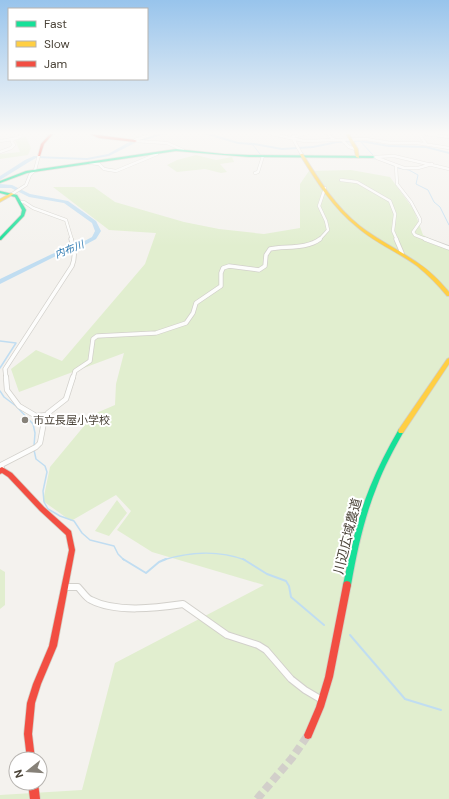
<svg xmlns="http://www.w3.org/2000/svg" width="449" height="799" font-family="'DM Sans','Noto Sans JP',sans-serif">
	<rect width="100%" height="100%" fill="#f4f2ee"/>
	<path fill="#e1eecf" d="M26 137 31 148 28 155 0 159V154L20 152 15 140Z
		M196 155 216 160 232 157 234 162 220 164 227 172 221 173 205 169 177 172 167 165 177 160Z
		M351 170 390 177 414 210 423 235 449 248V799H0V795L82 790 115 663 264 585 152 552 117 530 131 511 116 495 71 521 43 501 50 467 94 414 115 405 116 384 124 353 19 392 11 369 36 350 62 361 145 264 156 233 109 230 53 187H94L115 202 184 222 219 229 264 234 300 228V184L309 171Z
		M117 500 127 513 109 536 95 531Z
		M0 569 5 572V605L0 609Z"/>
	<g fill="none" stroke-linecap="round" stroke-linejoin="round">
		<path stroke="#c0ddf1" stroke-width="1" d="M360 141 373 155
			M248 144 253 145 260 154
			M267 157H283
			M338 157 352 158
			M355 158H361
			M365 158 377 159
			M385 162 394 166
			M398 168 409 170 418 175 416 184 428 190 434 202 440 207 449 225"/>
		<path stroke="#c0ddf1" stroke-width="1.5" d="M0 341 16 343 0 368
			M0 391 4 397 16 406 33 424 35 433 34 446
			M34 450 36 459 45 466 47 472 43 491 44 502 48 509 60 516 74 521 82 533 90 540 114 546 118 554 124 560
			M163 560C189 552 219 550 245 560"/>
		<path stroke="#c0ddf1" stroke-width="2" d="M123 559 146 573 159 562 166 559
			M243 559 267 574 286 581 289 586 291 597 324 625
			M350 635 405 699 441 710"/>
		<path fill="#c0ddf1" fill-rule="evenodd" d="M157 134H165L135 143 109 156 87 160 36 158 29 162 0 180V176L25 160 34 156 87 158 108 154 131 141Z
			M204 134H212L238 142 254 143 282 148 313 146 337 141 360 140 389 145 426 146 449 152V154L426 148 389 147 360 142 337 143 313 148 282 150 254 145 238 144Z
			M0 184 12 185 30 194 68 201 96 221 101 231 96 239 83 246 56 256 0 284V279L52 254 79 244 92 237 95 231 92 223 64 203 29 197 11 188H0Z"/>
		<path stroke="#d2cfca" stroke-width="8" stroke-dasharray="8 4" stroke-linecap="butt" d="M257 799 292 758 308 735"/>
		<defs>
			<path id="street-far3" d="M272 134 304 141 366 139 391 143H417L449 148
				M328 134 334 140
				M419 134 426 144
				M426 134 449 137
				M135 140 153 134
				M342 140 349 147 356 149
				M0 141 13 139
				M135 141 167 143 183 150
				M0 152 11 148 14 145 12 142 13 139 20 137 21 134
				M302 155 292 137 304 134
				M373 157 394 156 449 169
				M377 158 404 168H418L432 164
				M90 163 99 164 104 169 116 171 157 154
				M396 166 397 184 411 202 420 219V222L413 232 415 235 428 240
				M255 173 258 172 263 156
				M341 180 357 182 390 201 395 214 393 231 397 240
				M12 194 26 185 30 175 35 170 39 155
				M20 202H24L33 208 66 220 72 240
				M319 240 328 230 326 221 319 206 325 188"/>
			<path id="street-far2" d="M396 239 402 253
				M425 239 449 248
				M6 378 5 369 72 266C76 256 74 249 71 239
				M73 378 75 371 90 361 93 339 97 336 156 333 186 323 193 313 196 303 221 286V273L223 268 229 266 259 270 265 266 266 255 270 249C286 246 307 249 320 239"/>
			<path id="street-far1" d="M6 377 7 390 19 406 36 416 47 415
				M2 470 1 465 36 447 40 443 44 422 48 413 66 399 73 377"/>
			<path id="street" d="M65 587H78C82 591 86 598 91 600 116 613 156 608 183 604L227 635 258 645 266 650 291 679 305 690 322 700"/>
			<path id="fast" d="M176 149 224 154 249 155 373 156 375 157 373 158 249 157 224 155 176 151 27 173 0 183V181L26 171Z
				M0 191 17 195 26 210 24 216 1 240H0V237L21 215 22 210 15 197 0 193Z
				M399 429H403L404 431C394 449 384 467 377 486 364 518 357 551 351 585L350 588 347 589 344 588 343 585C350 552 357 519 370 487 378 467 388 448 399 429Z"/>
			<path id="slow" d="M346 134H349L358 149 359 158 356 157 354 149Z
				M301 154H303C319 180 336 207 360 226 378 240 399 250 418 263 430 271 440 281 449 292V296H447C438 285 428 275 417 266 398 252 375 243 357 227 333 208 316 181 300 155Z
				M11 193 14 194 0 202V199Z
				M449 358V364L403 433H399L398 431 399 429 447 359Z"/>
			<path id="jam" d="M50 134H53L44 144 40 156H38L41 144Z
				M90 134 135 140 137 141 135 142 99 138Z
				M2 467 12 473 44 507 71 531 75 550 57 646 41 684 35 703 32 734 35 759H27L24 734 27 703 33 684 49 646 69 550 66 535 40 511 8 477 2 473 0 474V468Z
				M347 581 350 582 351 585 333 677 324 707 311 738 308 739 305 738 304 735 316 707 325 677 343 585 344 582Z
				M28 783H38L40 799H30Z"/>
		</defs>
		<use href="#street-far3" stroke="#d2d0cb" stroke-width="3.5"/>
		<use href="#street-far2" stroke="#d2d0cb" stroke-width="5"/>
		<use href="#street-far1" stroke="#d2d0cb" stroke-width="6"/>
		<use href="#street" stroke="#d2d0cb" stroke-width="8"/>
		<use href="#fast" stroke="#d3cfc5" stroke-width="1.5"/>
		<use href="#slow" stroke="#d3cfc5" stroke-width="1.5"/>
		<use href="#jam" stroke="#d3cfc5" stroke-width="1.5"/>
		<use href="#street-far3" stroke="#fdfdfc" stroke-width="2.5"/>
		<use href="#street-far2" stroke="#fdfdfc" stroke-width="3.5"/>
		<use href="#street-far1" stroke="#fdfdfc" stroke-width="4.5"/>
		<use href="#street" stroke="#fdfdfc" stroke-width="6"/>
		<use href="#fast" fill="#16e098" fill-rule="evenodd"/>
		<use href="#slow" fill="#ffcf43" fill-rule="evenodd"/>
		<use href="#jam" fill="#f24e42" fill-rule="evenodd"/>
	</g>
	<linearGradient id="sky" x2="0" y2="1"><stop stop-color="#98c4ec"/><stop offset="0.54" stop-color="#faf9f7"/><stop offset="1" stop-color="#faf9f7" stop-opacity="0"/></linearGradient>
	<rect width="449" height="246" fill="url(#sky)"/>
	<circle fill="#868178" stroke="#fff" stroke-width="1.5" cx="25" cy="420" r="4"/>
	<g text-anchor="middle" stroke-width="4" stroke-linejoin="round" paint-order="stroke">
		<g font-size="10" font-style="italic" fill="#2e7ab2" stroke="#fff">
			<text transform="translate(69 249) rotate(-22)" y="4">内布川</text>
		</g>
		<g font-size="11" fill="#4b4439" stroke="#fff" text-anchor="start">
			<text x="33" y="424">市立長屋小学校</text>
		</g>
		<g font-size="13" fill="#4b4439" stroke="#fff">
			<text transform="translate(347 536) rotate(-76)" y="5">川辺広域農道</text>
		</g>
	</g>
	<rect x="8" y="8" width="140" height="72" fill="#ffffff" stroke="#b7b4b0"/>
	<rect x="16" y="21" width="20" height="6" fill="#16e098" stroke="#b7b4b0"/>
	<text x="44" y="28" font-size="12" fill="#4b4439">Fast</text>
	<rect x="16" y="41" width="20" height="6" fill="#ffcf43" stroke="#b7b4b0"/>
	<text x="44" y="48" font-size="12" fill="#4b4439">Slow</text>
	<rect x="16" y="61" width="20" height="6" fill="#f24e42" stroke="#b7b4b0"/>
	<text x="44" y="68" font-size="12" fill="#4b4439">Jam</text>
	<g transform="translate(28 771) rotate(253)"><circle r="19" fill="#ffffff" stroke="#b7b4b0"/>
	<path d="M0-3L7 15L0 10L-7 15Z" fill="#868178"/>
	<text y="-6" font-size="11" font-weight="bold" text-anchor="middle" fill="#4b4439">N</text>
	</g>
</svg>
